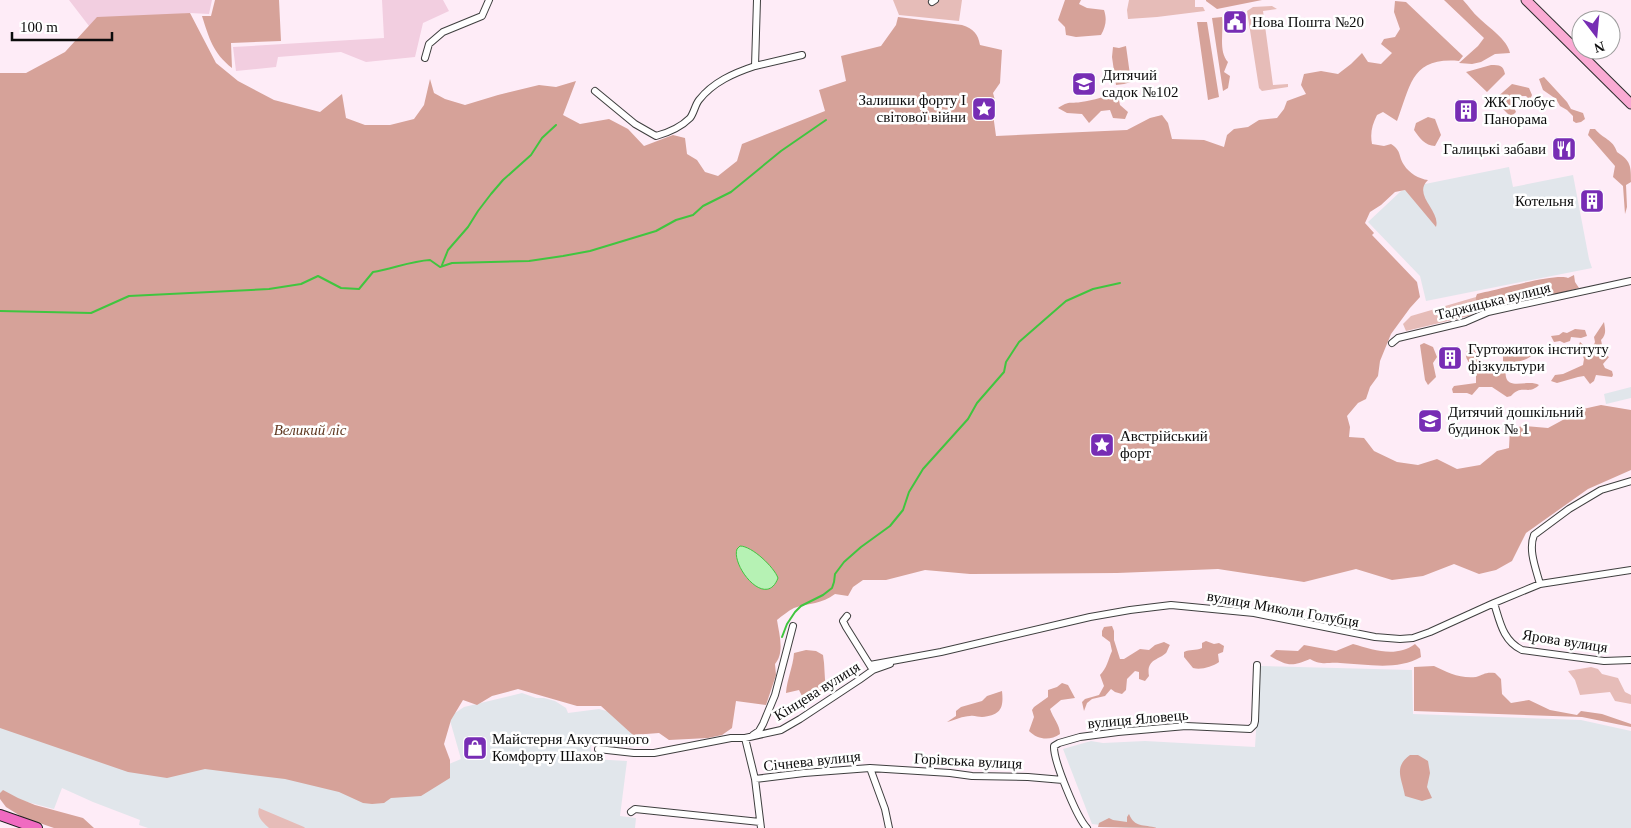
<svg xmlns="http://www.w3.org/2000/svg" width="1631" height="828" font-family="Georgia,serif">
	<rect width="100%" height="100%" fill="#feecf7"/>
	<path fill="#e1e6eb" d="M1509 167 1513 187 1573 175 1589 259 1592 268 1426 301 1420 276 1368 222 1401 191 1425 184Z
		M1631 387V398L1606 404 1604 394Z
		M1260 666 1412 670 1413 714 1581 720 1631 731V828H1126L1092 824 1063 749 1091 741 1103 743 1145 741 1255 747Z
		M522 693 536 698H544L555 701 566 708 568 713 599 709 618 714 634 733V747L591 746 592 759 627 761 620 816 636 818 635 828H148L139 825 140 820 93 802 62 788 54 809 12 798 0 793V723L206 766 392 788 461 759 449 717 464 707Z"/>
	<path fill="#f2cee0" d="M69 0H212L209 14 190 13 89 26Z
		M382 0H443L449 11 423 23 415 57 366 62 341 52 278 57 276 67 236 71 233 47 384 38Z"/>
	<path fill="#e6bcb8" d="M893 0H962L959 21 899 15Z
		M1129 0H1195V7H1203L1205 11 1157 17 1128 19 1127 10Z
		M1272 6 1277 9 1263 11 1273 85 1288 84V87L1262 91 1259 88 1247 11 1253 7Z
		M1476 297 1478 309 1469 316 1406 331 1403 324 1411 316Z
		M1591 667 1598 669 1602 674 1618 678 1625 692 1631 695V704L1615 701 1610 692 1580 695 1575 680 1568 671Z
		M259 808 304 827 305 828H269C263 822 256 817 259 808Z"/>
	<path fill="#d6a299" d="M215 0H279L281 41 231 43 232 68C213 53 209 38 202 16H211Z
		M1065 0H1081L1079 4 1087 8 1104 10C1107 19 1106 26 1101 35L1076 37 1066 35 1065 27 1058 20Z
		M1206 0H1262L1217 9 1206 1Z
		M1444 0H1463C1469 6 1473 13 1479 18 1488 27 1508 40 1510 53L1495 54 1481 62 1472 64 1459 63 1478 46 1484 38Z
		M1395 1 1406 2 1463 56 1459 61C1411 57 1411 85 1397 121L1383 112 1377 115C1372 125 1370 133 1372 144L1384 146 1391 144C1402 151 1398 156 1404 165 1409 173 1419 179 1428 180 1412 195 1441 211 1436 227L1405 190 1395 192 1381 205 1370 212 1365 223 1374 233 1372 235 1417 282 1420 297 1410 308 1391 334 1380 361 1378 376 1370 387 1366 399 1358 403 1347 416 1350 427 1349 437 1364 438 1374 451 1397 462 1418 465 1437 459 1457 469 1480 465 1497 451 1509 448 1510 428 1525 426 1548 428 1583 409 1601 405 1631 410V470L1588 489 1526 533 1512 561 1496 570 1479 574 1454 564 1423 576 1392 580 1356 569 1304 582 1218 569 1117 573 970 574 925 570 886 580H863L853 587 848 596 835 594C822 604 809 603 794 608 788 611 782 616 777 620 779 634 785 652 775 664L776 675 766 705 736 701 732 728 722 735 708 738 669 740 659 733 633 735 601 706H577L518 689 492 696 477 705 463 700 451 720 444 744 450 760V778L421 796 391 798 384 803 372 804 363 803 339 792 285 779 205 769 167 778 128 772 0 728V73H26L65 52 97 17 190 13 216 63 238 81 274 100 320 112 342 94 346 118 365 125H390L414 119 424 105 430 79 434 93 445 99 465 105 498 95 539 85 556 87 576 81 563 115 580 124 609 119 628 129 644 146 673 135 685 138 687 154 697 160 705 172 718 176 737 161 742 144 825 111 819 90 846 81 841 56 881 46 896 25 898 17 962 25C974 29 978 34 980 45L1002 50 1000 83 993 93 996 104 993 114 996 136 1127 130 1150 118 1162 115 1168 123 1172 139 1204 140 1224 147 1227 135 1234 129 1248 127 1259 120 1277 118 1284 109 1287 101 1306 94 1301 85 1304 74 1321 71 1338 74 1351 64 1362 53 1368 62 1381 64 1392 53 1381 44 1384 39 1395 37 1400 29 1394 12Z
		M1222 17C1224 31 1218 51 1228 62L1224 72 1230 76 1228 88 1223 91 1212 18Z
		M1197 22H1207L1219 97 1208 100Z
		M1126 46 1131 82 1124 84 1116 85 1112 57 1113 47 1119 48Z
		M1491 65C1500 65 1503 65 1505 74L1487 92 1466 72Z
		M1544 77 1567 102 1571 109 1583 113 1585 119 1581 122 1576 123 1573 121V116L1567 110 1560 106 1556 99 1543 90 1539 79Z
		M1512 84 1529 88 1532 95 1530 100 1526 96H1521L1515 98 1512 103 1516 112 1511 117 1494 100Z
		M1117 91 1120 105 1128 112 1125 119 1113 118 1110 110 1101 111 1089 123 1082 114 1067 113 1058 108C1070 100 1069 104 1081 102 1094 100 1106 97 1117 91Z
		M1428 117 1435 119 1441 135 1435 146C1425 146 1419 137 1414 130L1416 123Z
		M1590 129H1595C1603 139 1613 139 1617 152 1631 161 1631 166 1631 182L1626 185 1627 207 1625 214 1623 186 1613 177 1615 166 1588 135Z
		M1574 275 1575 282 1579 288 1557 294 1550 293 1541 297 1536 296 1528 300 1506 303 1501 302 1482 310C1477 306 1474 300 1477 294L1485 292C1500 289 1557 273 1568 278Z
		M1604 322C1605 329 1607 334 1601 340L1604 354 1609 357 1603 364 1605 368 1612 371 1613 375 1612 377 1596 375 1594 381 1590 384 1584 376 1578 377 1557 383 1551 381 1555 375 1563 374 1583 365 1584 359 1580 349 1577 350 1580 342 1591 352 1595 342 1594 337Z
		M1575 329 1585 330 1587 336 1581 338 1571 337 1570 341 1564 343 1560 341 1554 342 1551 336 1559 335 1563 332 1567 333Z
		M1424 343 1433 347 1437 357 1433 363 1436 377 1428 385 1425 380 1420 345Z
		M1472 346 1476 353 1482 371 1489 373 1500 371 1503 366V356L1511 352 1530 350 1531 356C1525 362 1514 360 1509 366 1506 369 1505 373 1506 377 1509 390 1529 379 1539 385 1528 396 1522 383 1511 396L1507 397 1492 387H1479L1472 395 1467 393H1453L1452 389 1454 386 1476 383V371C1468 362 1460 354 1472 346Z
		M1112 626 1114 631V640L1120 659H1124L1140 649 1149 650 1155 645 1164 642 1170 645C1169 646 1167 652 1166 653 1159 660 1146 659 1149 676L1145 681 1139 679V672L1135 671 1127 679 1126 690 1122 694 1115 692 1111 689 1105 696 1092 699 1087 703 1084 711 1082 702 1085 699 1099 695 1104 686 1100 675C1107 668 1108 660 1112 651L1110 642 1102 636V631L1104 627Z
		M1206 641 1214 644 1219 643 1224 646 1223 652 1218 654 1219 662C1212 667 1201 670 1193 668L1184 657V652C1190 649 1195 651 1202 648V643Z
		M1353 644C1374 650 1396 658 1415 644L1420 649 1421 657C1397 671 1366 664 1340 663 1326 662 1323 666 1310 659 1291 667 1288 666 1270 656L1276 650 1298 651 1304 645 1336 651Z
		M806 650 816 651 823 655C825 666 824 676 826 687L819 693 814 701H808L802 696 799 690 786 693C787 679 793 667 794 653Z
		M1434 666C1447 672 1460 679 1476 677 1484 675 1484 672 1495 673L1501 679 1502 694 1511 703 1529 700 1550 710 1577 715 1581 711 1602 714 1631 724V727L1582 717 1414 711V667Z
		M1062 683 1068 685 1075 698 1061 700 1050 709C1053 718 1060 725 1060 734 1050 741 1038 740 1029 731L1034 717 1032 710 1034 707 1048 697V690L1057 687Z
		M1002 691C1004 709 1000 715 982 717 978 717 974 715 970 716 963 716 955 720 947 722L956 716V711L961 707 982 701 987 696Z
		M1410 755H1418L1428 761 1430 773 1427 787 1432 798 1422 801 1405 796C1402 779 1393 767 1410 755Z
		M3 790 18 798 35 805 83 818 94 828H54L22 817 6 807 0 799V793Z
		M1129 814C1135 828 1143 824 1157 828L1098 827 1099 823 1109 818 1113 820 1127 822V817Z"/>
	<path fill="#b6f2b4" stroke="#40c53f" d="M740 546C752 546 774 567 778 578 766 610 731 566 737 549Z"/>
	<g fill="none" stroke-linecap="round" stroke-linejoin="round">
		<path stroke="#40c53f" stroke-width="2" d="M442 265 448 250 468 227 478 211 491 194 503 180 531 155 542 138 556 125
			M0 311 91 313 129 296 269 289 301 284 318 276 341 288 359 289 373 272C392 269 411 261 430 260L440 267 452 263 529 261 563 256 590 251 656 231 676 220 693 215 703 206 731 192 781 151 826 120
			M782 637 787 624 795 612 801 606 823 595 832 588 834 582 835 574 844 562 861 547 890 526 903 510 909 492 923 469 968 419 977 403 1004 372 1006 362 1019 342 1066 301 1093 289 1120 283"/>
		<defs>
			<path id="street" d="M932 2 935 0
				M425 58 429 44 443 32 482 16 489 0
				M755 66 802 55
				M595 91 635 124 656 136C667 133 681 127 690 118 694 113 695 105 699 100 713 82 734 73 755 66L757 0
				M1392 343 1398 338 1465 322 1488 312 1631 281
				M1540 584C1536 569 1528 550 1534 535L1569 509 1601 490 1631 481
				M1494 603C1500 622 1503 641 1522 650L1604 661 1631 660
				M847 616 843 621 846 627 871 667
				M870 665 941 652 1090 617 1130 610 1171 605 1254 613 1375 637 1400 639 1413 638 1430 632 1494 603 1540 584 1631 570
				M753 735 759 731 763 724 775 695 793 626
				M745 738 755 779 761 828
				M598 749 634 753H654L731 738H745L781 730 800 719 859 680 873 670 890 664
				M870 768 885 809 889 828
				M755 779 804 773 870 768 950 773 972 776 1028 777 1063 780
				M631 812 635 809 760 822
				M1087 828C1077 818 1053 760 1054 746L1059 743 1080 737 1118 732 1186 726 1250 729 1254 725 1255 721 1257 665"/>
			<path id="secondary" d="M1526 0 1631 104"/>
			<path id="primary" d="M0 815 37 828"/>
		</defs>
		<use href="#street" stroke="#3f3f3f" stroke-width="8"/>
		<use href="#secondary" stroke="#2e2e2e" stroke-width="11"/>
		<use href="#primary" stroke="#1d1d1d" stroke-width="12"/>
		<use href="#street" stroke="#fff" stroke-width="6"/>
		<use href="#secondary" stroke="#faabd4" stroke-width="9"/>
		<use href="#primary" stroke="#f06ac1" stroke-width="10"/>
	</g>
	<defs>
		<symbol id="civic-square" viewBox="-11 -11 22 22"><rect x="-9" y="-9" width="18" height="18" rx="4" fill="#772db4" stroke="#fff"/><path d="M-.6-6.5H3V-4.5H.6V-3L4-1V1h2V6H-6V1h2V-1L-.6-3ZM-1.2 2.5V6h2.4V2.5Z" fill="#fff"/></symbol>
		<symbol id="school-square" viewBox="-11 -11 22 22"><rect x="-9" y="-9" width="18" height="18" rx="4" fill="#772db4" stroke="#fff"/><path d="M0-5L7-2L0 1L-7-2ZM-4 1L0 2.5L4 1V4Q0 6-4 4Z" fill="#fff"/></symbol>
		<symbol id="sight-square" viewBox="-11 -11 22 22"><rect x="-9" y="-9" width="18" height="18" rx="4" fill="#772db4" stroke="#fff"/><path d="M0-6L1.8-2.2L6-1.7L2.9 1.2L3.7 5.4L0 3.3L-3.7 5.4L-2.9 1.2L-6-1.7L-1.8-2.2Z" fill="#fff"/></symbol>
		<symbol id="building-square" viewBox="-11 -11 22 22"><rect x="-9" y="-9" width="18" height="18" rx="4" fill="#772db4" stroke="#fff"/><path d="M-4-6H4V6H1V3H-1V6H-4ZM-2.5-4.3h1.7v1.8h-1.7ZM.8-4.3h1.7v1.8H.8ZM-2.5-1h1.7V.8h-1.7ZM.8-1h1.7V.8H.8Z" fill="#fff"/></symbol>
		<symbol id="restaurant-square" viewBox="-11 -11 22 22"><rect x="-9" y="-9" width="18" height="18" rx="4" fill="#772db4" stroke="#fff"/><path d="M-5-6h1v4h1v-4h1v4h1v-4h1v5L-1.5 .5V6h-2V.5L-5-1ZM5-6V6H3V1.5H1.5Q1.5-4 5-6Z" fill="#fff"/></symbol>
		<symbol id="shop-square" viewBox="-11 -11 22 22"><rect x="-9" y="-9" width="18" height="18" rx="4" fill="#772db4" stroke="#fff"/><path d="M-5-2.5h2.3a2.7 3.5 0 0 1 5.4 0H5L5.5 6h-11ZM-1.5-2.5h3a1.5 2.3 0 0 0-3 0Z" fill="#fff"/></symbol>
	</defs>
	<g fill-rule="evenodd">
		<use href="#civic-square" x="1221" y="8" width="28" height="28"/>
		<use href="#school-square" x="1070" y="70" width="28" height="28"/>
		<use href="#sight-square" x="970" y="95" width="28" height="28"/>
		<use href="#building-square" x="1452" y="97" width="28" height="28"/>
		<use href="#restaurant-square" x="1550" y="135" width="28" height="28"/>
		<use href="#building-square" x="1578" y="187" width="28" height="28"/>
		<use href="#building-square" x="1436" y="344" width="28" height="28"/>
		<use href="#school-square" x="1416" y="407" width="28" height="28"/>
		<use href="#sight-square" x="1088" y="431" width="28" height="28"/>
		<use href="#shop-square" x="461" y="734" width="28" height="28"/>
	</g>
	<g text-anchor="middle" stroke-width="5" stroke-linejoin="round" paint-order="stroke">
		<g font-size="15" fill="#0c0c0c" stroke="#fff" text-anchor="start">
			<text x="1252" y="27">Нова Пошта №20</text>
			<text x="1102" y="80">Дитячий<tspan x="1102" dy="17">садок №102</tspan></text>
			<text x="966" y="105" text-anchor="end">Залишки форту І<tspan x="966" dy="17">світової війни</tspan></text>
			<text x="1484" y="107">ЖК Глобус<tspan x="1484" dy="17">Панорама</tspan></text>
			<text x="1546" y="154" text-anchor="end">Галицькі забави</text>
			<text x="1574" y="206" text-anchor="end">Котельня</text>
			<text x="1468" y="354">Гуртожиток інституту<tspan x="1468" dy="17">фізкультури</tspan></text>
			<text x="1448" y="417">Дитячий дошкільний<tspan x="1448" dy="17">будинок № 1</tspan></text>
			<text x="1120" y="441">Австрійський<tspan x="1120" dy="17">форт</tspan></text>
			<text x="492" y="744">Майстерня Акустичного<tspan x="492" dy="17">Комфорту Шахов</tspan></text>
		</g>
		<g font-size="15" fill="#0c0c0c" stroke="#fff">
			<text transform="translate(1493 301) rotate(-14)" y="5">Таджицька вулиця</text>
			<text transform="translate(1283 609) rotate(10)" y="5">вулиця Миколи Голубця</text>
			<text transform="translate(1565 641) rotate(9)" y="5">Ярова вулиця</text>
			<text transform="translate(817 691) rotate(-32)" y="5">Кінцева вулиця</text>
			<text transform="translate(1138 719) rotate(-5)" y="5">вулиця Яловець</text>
			<text transform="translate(812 761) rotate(-6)" y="5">Січнева вулиця</text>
			<text transform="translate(968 761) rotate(3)" y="5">Горівська вулиця</text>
		</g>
		<g font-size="15" font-style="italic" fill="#603921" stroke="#fff">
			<text x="310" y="435">Великий ліс</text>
		</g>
	</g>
	<g transform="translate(1596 35) rotate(164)"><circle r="24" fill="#ffffff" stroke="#9e9e9e"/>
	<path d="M0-4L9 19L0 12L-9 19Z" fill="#772db4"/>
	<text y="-8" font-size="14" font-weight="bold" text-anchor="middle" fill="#0c0c0c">N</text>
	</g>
	<path d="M12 32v8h100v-8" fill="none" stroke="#0c0c0c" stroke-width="2.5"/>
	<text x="20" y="32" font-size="15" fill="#0c0c0c" stroke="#ffffff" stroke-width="4" paint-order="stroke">100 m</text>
</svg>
